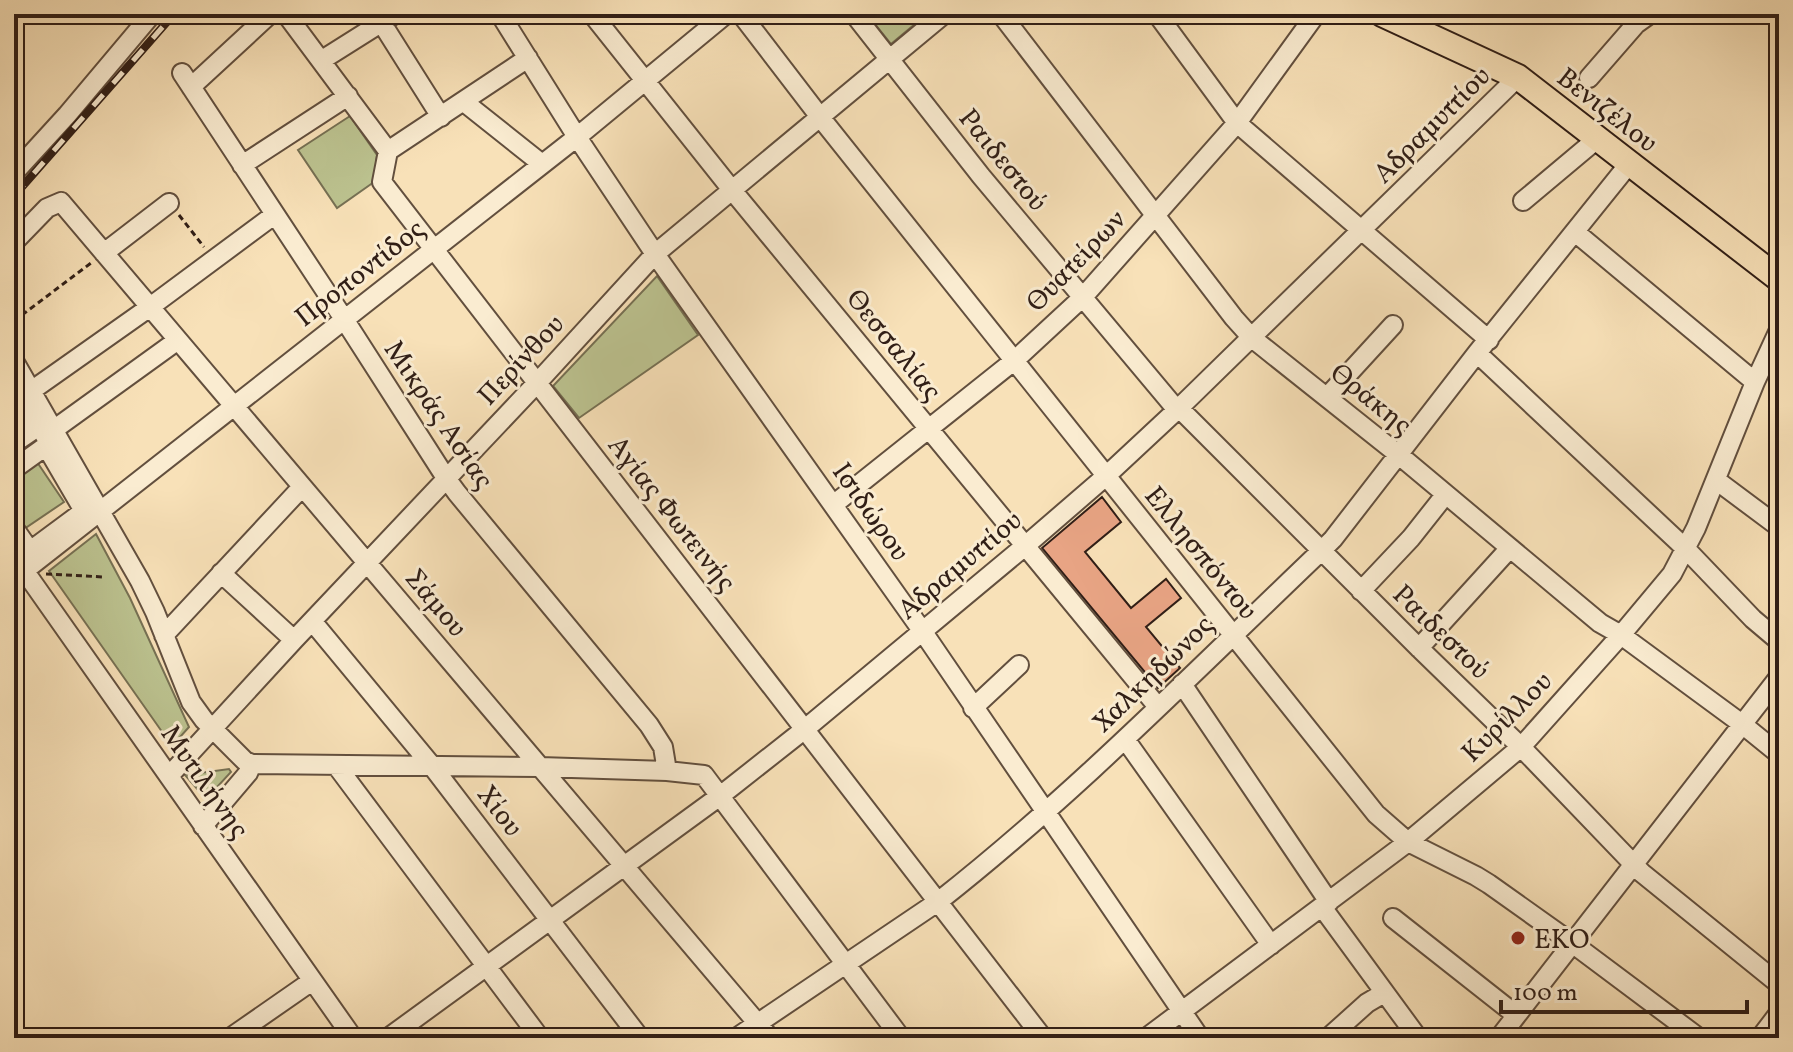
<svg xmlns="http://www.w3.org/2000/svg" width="1793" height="1052" font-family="Vollkorn,serif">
	<rect width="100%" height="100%" fill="#f8e1b8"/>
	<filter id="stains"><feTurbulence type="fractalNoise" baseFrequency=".0025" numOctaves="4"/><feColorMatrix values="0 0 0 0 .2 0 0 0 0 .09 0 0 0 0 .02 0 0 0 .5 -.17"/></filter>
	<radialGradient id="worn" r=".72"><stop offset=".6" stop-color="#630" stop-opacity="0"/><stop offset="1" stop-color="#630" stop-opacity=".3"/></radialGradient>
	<path fill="#bcc390" stroke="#767053" stroke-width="2" d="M867 14H927L891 44Z
		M350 116 377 155 374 182 337 208 298 150Z
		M657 276 698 335 579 418 553 386Z
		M35 459 64 502 21 531 14 520V473Z
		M96 534 130 598 189 727 172 746 49 571Z
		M229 769 231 772 206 799 185 775Z"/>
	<path fill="#e8a484" stroke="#301e16" stroke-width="2" d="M1102 497 1121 522 1085 552 1131 608 1166 579 1181 598 1146 627 1180 668 1158 688 1042 548Z"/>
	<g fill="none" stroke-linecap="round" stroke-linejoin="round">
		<defs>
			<path id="minor" d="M286 14 388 151 382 182 1043 1038
				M376 14 441 117
				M500 14 577 137 655 254 923 632 1200 1038
				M592 14 732 190 1158 707
				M741 14 820 117 1376 814 1408 842 1476 876 1489 884 1572 943 1699 1038
				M854 14 981 176 1177 410
				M1001 14 1234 318 1252 338 1399 455 1600 623 1621 635 1742 724 1779 754
				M1157 14 1237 123 1489 340
				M322 60 395 14
				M182 73 344 319 446 478 457 493 649 725 663 747 667 771
				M1589 78 1636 24 1650 14
				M191 87 270 14
				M464 102 542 164
				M388 151 528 58
				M242 165 348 96
				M14 173 67 115 152 14
				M1523 201 1597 139
				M1575 232 1755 382
				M14 242 47 208 61 202 770 1038
				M104 253 169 203
				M1477 353 1686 549 1753 619 1779 641
				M14 361 140 581 155 612 191 702 204 720 245 761 252 764 540 767 667 771 704 775 901 1038
				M14 387 36 428 14 443
				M31 391 150 307 274 215
				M1327 397 1393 325
				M1179 408 1419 648 1521 747 1642 873 1779 984
				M45 436 178 340
				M14 469 46 446 84 511 30 551 14 528
				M1716 480 1779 527
				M833 505 1015 360 1083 297 1237 123 1316 14
				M14 556 353 1038
				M24 571 577 137 726 14
				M221 573 294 640
				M1361 591 1411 538 1445 495
				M312 621 432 766 640 1038
				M164 635 302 487
				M1419 648 1510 548
				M1182 684 1329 902
				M973 708 1019 665
				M1125 739 1271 945
				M336 765 540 1038
				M169 776 294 640 537 383 655 254 944 14
				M203 826 248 773 252 764
				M1322 907 1418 1038
				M1393 918 1516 1015
				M230 1038 312 981
				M388 1038 720 796 805 729 1025 546 1106 476 1179 408 1518 77
				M736 1038 939 901C1075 794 1196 670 1321 551L1333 539 1477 353 1629 164
				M1146 1038 1408 842 1521 747 1621 635 1672 574 1696 528 1755 382 1779 330
				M1328 1038 1367 1003 1384 993
				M1499 1038 1779 677
				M1760 1038 1779 1013"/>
			<path id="major" d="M1382 14 1518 77 1779 279"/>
		</defs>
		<use href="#minor" stroke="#624f3e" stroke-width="22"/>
		<use href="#major" stroke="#301e16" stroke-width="28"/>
		<path stroke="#301e16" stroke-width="3" stroke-dasharray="6 4" stroke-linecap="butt" d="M179 215 204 247
			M14 321 91 263
			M46 574 104 577"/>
		<use href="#minor" stroke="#faecd1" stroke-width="18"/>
		<use href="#major" stroke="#f8e1b8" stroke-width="24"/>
		<defs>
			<path id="rail" d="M14 196 174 14"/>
		</defs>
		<use href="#rail" stroke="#301e16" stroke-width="8"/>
		<use href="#rail" stroke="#faecd1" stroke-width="5" stroke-dasharray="15" stroke-linecap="butt"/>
	</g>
	<circle fill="#8f2418" stroke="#faecd1" stroke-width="3" cx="1518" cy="938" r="8"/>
	<g text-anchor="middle" stroke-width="6" stroke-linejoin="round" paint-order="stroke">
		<g font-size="28" fill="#301e16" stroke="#faecd1">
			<text transform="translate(1608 109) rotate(38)" y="10">Βενιζέλου</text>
			<text transform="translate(1431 124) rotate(-45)" y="10">Αδραμυττίου</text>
			<text transform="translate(1004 159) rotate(51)" y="10">Ραιδεστού</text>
			<text transform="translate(1075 260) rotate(-46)" y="10">Θυατείρων</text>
			<text transform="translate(359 272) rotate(-38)" y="10">Προποντίδος</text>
			<text transform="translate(895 344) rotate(51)" y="10">Θεσσαλίας</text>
			<text transform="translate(520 359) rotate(-47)" y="10">Περίνθου</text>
			<text transform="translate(1372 398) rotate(39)" y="10">Θράκης</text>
			<text transform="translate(440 414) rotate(56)" y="10">Μικράς Ασίας</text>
			<text transform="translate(872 511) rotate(55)" y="10">Ισιδώρου</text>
			<text transform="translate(673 513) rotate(52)" y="10">Αγίας Φωτεινής</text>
			<text transform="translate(1202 552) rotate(51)" y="10">Ελλησπόντου</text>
			<text transform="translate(959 564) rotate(-40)" y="10">Αδραμυττίου</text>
			<text transform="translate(437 602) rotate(50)" y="10">Σάμου</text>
			<text transform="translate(1442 631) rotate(44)" y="10">Ραιδεστού</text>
			<text transform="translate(1152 673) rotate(-44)" y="10">Χαλκηδώνος</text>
			<text transform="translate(1506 716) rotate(-45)" y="10">Κυρίλλου</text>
			<text transform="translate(206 781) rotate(55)" y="10">Μυτιλήνης</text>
			<text transform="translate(501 810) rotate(53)" y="10">Χίου</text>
		</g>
		<g font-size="28" fill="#301e16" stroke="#faecd1" text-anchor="start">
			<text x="1534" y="948">ΕΚΟ</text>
		</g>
	</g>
	<rect width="1793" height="1052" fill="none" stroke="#f8e1b8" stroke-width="48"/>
	<rect x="16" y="16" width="1761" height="1020" fill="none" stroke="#301e16" stroke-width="4"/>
	<rect x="24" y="24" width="1745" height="1004" fill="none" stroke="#301e16" stroke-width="2"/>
	<path d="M1501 1000v12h246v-12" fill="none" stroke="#301e16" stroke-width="4"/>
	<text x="1513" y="1000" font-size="24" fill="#301e16" stroke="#faecd1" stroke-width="6" paint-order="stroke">100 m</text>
	<rect width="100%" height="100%" filter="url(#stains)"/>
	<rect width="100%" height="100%" fill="url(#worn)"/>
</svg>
